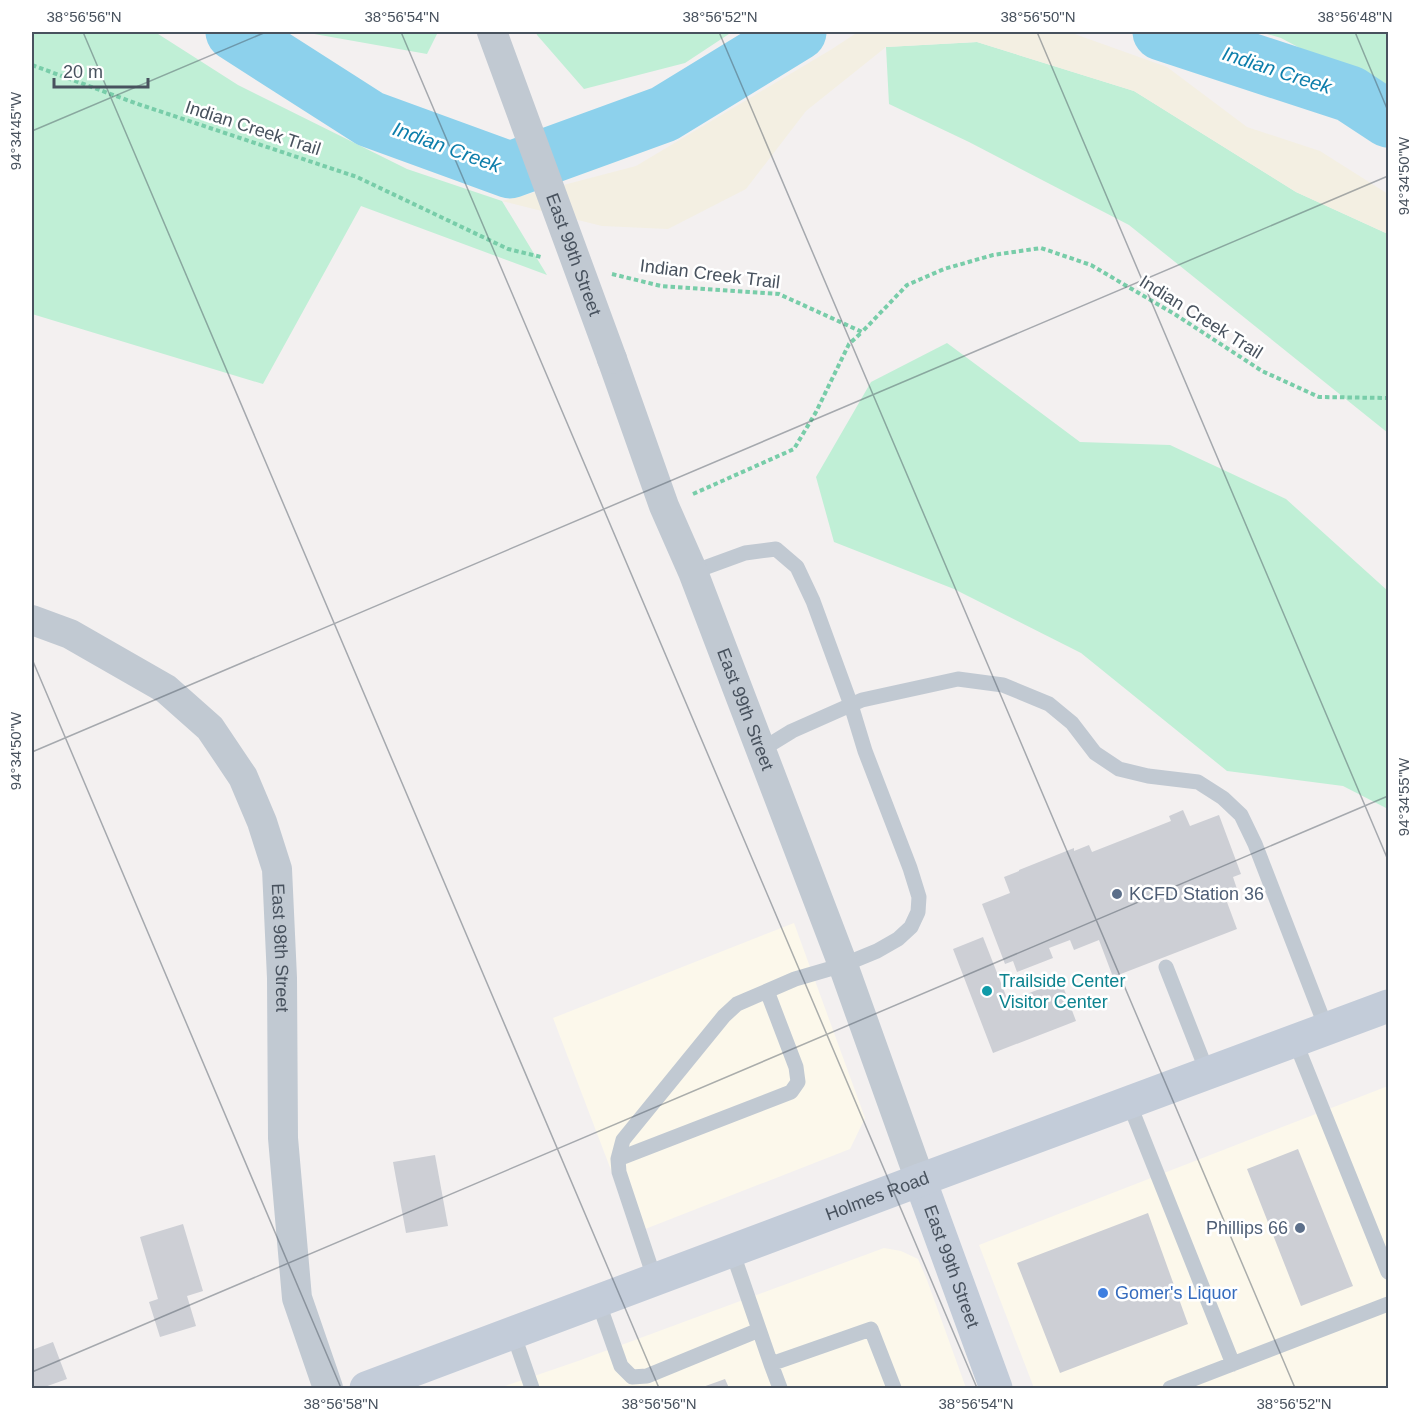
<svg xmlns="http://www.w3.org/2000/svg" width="1420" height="1420" font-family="Helvetica,sans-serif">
	<rect width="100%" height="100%" fill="#f3f0f0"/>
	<path fill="#fcf8eb" d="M794 923 865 1118 850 1149 635 1233 553 1018Z
		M1388 1086V1388H1034L979 1245Z
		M884 1248 901 1251 918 1259 927 1280 966 1388H499L578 1361Z"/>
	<path fill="#c0efd6" d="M32 32H155L238 85 407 169 502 201 547 275 361 206 263 384 32 314Z
		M303 32H438L427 54Z
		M536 32H732L685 63 584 89 537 35Z
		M1260 32H1388V95L1281 38Z
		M977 42 1134 91 1296 192 1388 234V433L1129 225 969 142 889 104 886 47Z
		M947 343 1080 442 1170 445 1286 499 1388 591V809L1343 786 1227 771 1081 653 954 589 834 542 816 477 871 382Z"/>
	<path fill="#f3efe2" d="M858 32H1069L1167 67 1247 127 1320 151 1388 194V234L1296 192 1134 91 977 42 886 47 806 111 746 189 668 229 602 226 502 201 636 166 832 49Z"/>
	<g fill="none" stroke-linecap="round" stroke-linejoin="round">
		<path stroke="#8dd1ec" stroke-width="57" d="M234 32 370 119 510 170 664 114 798 32
			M1161 32 1350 94 1388 119"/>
	</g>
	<path fill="#cdcfd5" d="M1183 810 1190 826 1219 815 1241 874 1233 877 1237 889 1224 894 1237 929 1113 977 1099 940 1074 950 1070 940 1049 948 1053 958 1017 972 1013 961 1005 964 982 904 1010 893 1004 877 1019 871V870L1074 848V851L1089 845 1092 852 1171 821 1169 816Z
		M983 937 1008 1001 1061 981 1076 1021 993 1053 953 949Z
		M1298 1149 1353 1286 1301 1306 1247 1169Z
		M435 1155 448 1226 406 1233 393 1162Z
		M1148 1213 1188 1324 1060 1373 1017 1263Z
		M183 1224 203 1291 187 1296 196 1326 160 1337 149 1302 158 1299 140 1237Z
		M53 1342 67 1379 42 1388H32V1350Z
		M725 1379 729 1388H700Z"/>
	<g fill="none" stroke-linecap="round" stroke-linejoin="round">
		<path stroke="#78cda9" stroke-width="4" stroke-dasharray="4.5 3" stroke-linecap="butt" d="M32 65 135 103 357 177 508 249 541 257
			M612 274 661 286 779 294 862 332 907 285 944 269 993 255 1041 248 1091 265 1176 315 1262 371 1319 397 1388 398
			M693 494 794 449 816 412 849 344 862 332"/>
		<path stroke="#c1c9d2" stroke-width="15" d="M761 750 792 731 862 700 958 679 1003 685 1049 704 1072 723 1095 753 1119 769 1148 776 1198 782 1223 798 1241 815 1255 844 1327 1030
			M1166 967 1208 1074
			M1295 1041 1388 1272
			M1129 1103 1233 1364
			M618 1159 791 1092 798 1082 796 1067 767 991
			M732 1251 771 1364 871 1329 894 1388
			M655 1280 619 1172 618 1159 623 1140 724 1016 737 1004 795 979 843 965 877 951 898 939 911 927 918 912 919 897 910 868 865 751 851 705 813 601 797 567 776 549 745 553 693 572
			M598 1301 621 1366 632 1377 647 1376 759 1330
			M513 1333 532 1388
			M771 1364 780 1388
			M1170 1388 1388 1304"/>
		<g stroke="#c1c9d2" stroke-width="30">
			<path id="s1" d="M612 359 664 506 693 572 843 965 920 1180"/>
			<path id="s2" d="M32 620 70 634 166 689 210 728 243 777 262 822 277 869 282 978 283 1138 297 1298 328 1388"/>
		</g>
		<g stroke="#c3ccd9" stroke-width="33">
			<path id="s3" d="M920 1180 996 1388"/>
			<path id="s4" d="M366 1388 920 1180 1388 1006"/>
		</g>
		<path stroke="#c1c9d2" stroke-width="30" id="s5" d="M492 32 612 359"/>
	</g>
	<path fill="none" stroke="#48525e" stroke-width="1.5" stroke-opacity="0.45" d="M83 32 659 1388M401 32 977 1388M719 32 1295 1388M1037 32 1388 860M1355 32 1388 111M32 131 266 32M32 659 341 1388M32 752 1388 176M32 1372 1388 796"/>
	<g fill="#5c6f8a" stroke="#fff" stroke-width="2">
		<circle cx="1117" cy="894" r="6"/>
		<circle cx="1300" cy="1228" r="6"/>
	</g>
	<circle fill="#0f9aa8" stroke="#fff" stroke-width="2" cx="987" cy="991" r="6"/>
	<circle fill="#3f7fe0" stroke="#fff" stroke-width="2" cx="1103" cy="1293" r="6"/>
	<g text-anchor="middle" stroke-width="5" stroke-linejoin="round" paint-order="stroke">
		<g font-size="18" fill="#48525e" stroke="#fff">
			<text transform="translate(253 128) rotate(18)" y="6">Indian Creek Trail</text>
			<text dy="6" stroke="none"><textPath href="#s5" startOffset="237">East 99th Street</textPath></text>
			<text transform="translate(710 274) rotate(7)" y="6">Indian Creek Trail</text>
			<text transform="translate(1201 317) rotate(32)" y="6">Indian Creek Trail</text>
			<text dy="6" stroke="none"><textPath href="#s1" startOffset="375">East 99th Street</textPath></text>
			<text dy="6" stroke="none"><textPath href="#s2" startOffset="446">East 98th Street</textPath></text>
			<text dy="6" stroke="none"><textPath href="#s4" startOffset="546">Holmes Road</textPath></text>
			<text dy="6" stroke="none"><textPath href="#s3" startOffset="92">East 99th Street</textPath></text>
		</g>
		<g font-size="18" fill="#4e5e75" stroke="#fff" text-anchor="start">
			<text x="1129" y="900">KCFD Station 36</text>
			<text x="1288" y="1234" text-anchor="end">Phillips 66</text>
		</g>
		<g font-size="18" fill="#0d838f" stroke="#fff" text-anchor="start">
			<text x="999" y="987">Trailside Center<tspan x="999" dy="21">Visitor Center</tspan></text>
		</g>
		<g font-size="18" fill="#366cbe" stroke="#fff" text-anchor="start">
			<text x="1115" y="1299">Gomer's Liquor</text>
		</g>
		<g font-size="20" font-style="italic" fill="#0d7eab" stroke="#fff">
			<text transform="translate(1277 70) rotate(18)" y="7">Indian Creek</text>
			<text transform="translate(447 147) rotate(20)" y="7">Indian Creek</text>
		</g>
	</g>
	<rect width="1420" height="1420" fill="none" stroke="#ffffff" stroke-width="66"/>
	<path d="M54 78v9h94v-9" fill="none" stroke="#48525e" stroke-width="3"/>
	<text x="63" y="78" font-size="18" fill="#48525e" stroke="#ffffff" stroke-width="4.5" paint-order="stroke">20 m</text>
	<rect x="33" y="33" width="1354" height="1354" fill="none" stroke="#48525e" stroke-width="2"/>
	<g font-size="15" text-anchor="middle" fill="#48525e">
		<text x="84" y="22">38°56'56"N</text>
		<text x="402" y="22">38°56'54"N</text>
		<text x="720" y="22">38°56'52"N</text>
		<text x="1038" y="22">38°56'50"N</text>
		<text x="1355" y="22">38°56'48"N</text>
		<text transform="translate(16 131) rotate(-90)" y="5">94°34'45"W</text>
		<text transform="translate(1404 176) rotate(-90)" y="5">94°34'50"W</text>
		<text transform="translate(16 751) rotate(-90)" y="5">94°34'50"W</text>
		<text transform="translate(1404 797) rotate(-90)" y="5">94°34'55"W</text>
		<text x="341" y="1409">38°56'58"N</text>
		<text x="659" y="1409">38°56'56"N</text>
		<text x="976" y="1409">38°56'54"N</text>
		<text x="1294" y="1409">38°56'52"N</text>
	</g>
</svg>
